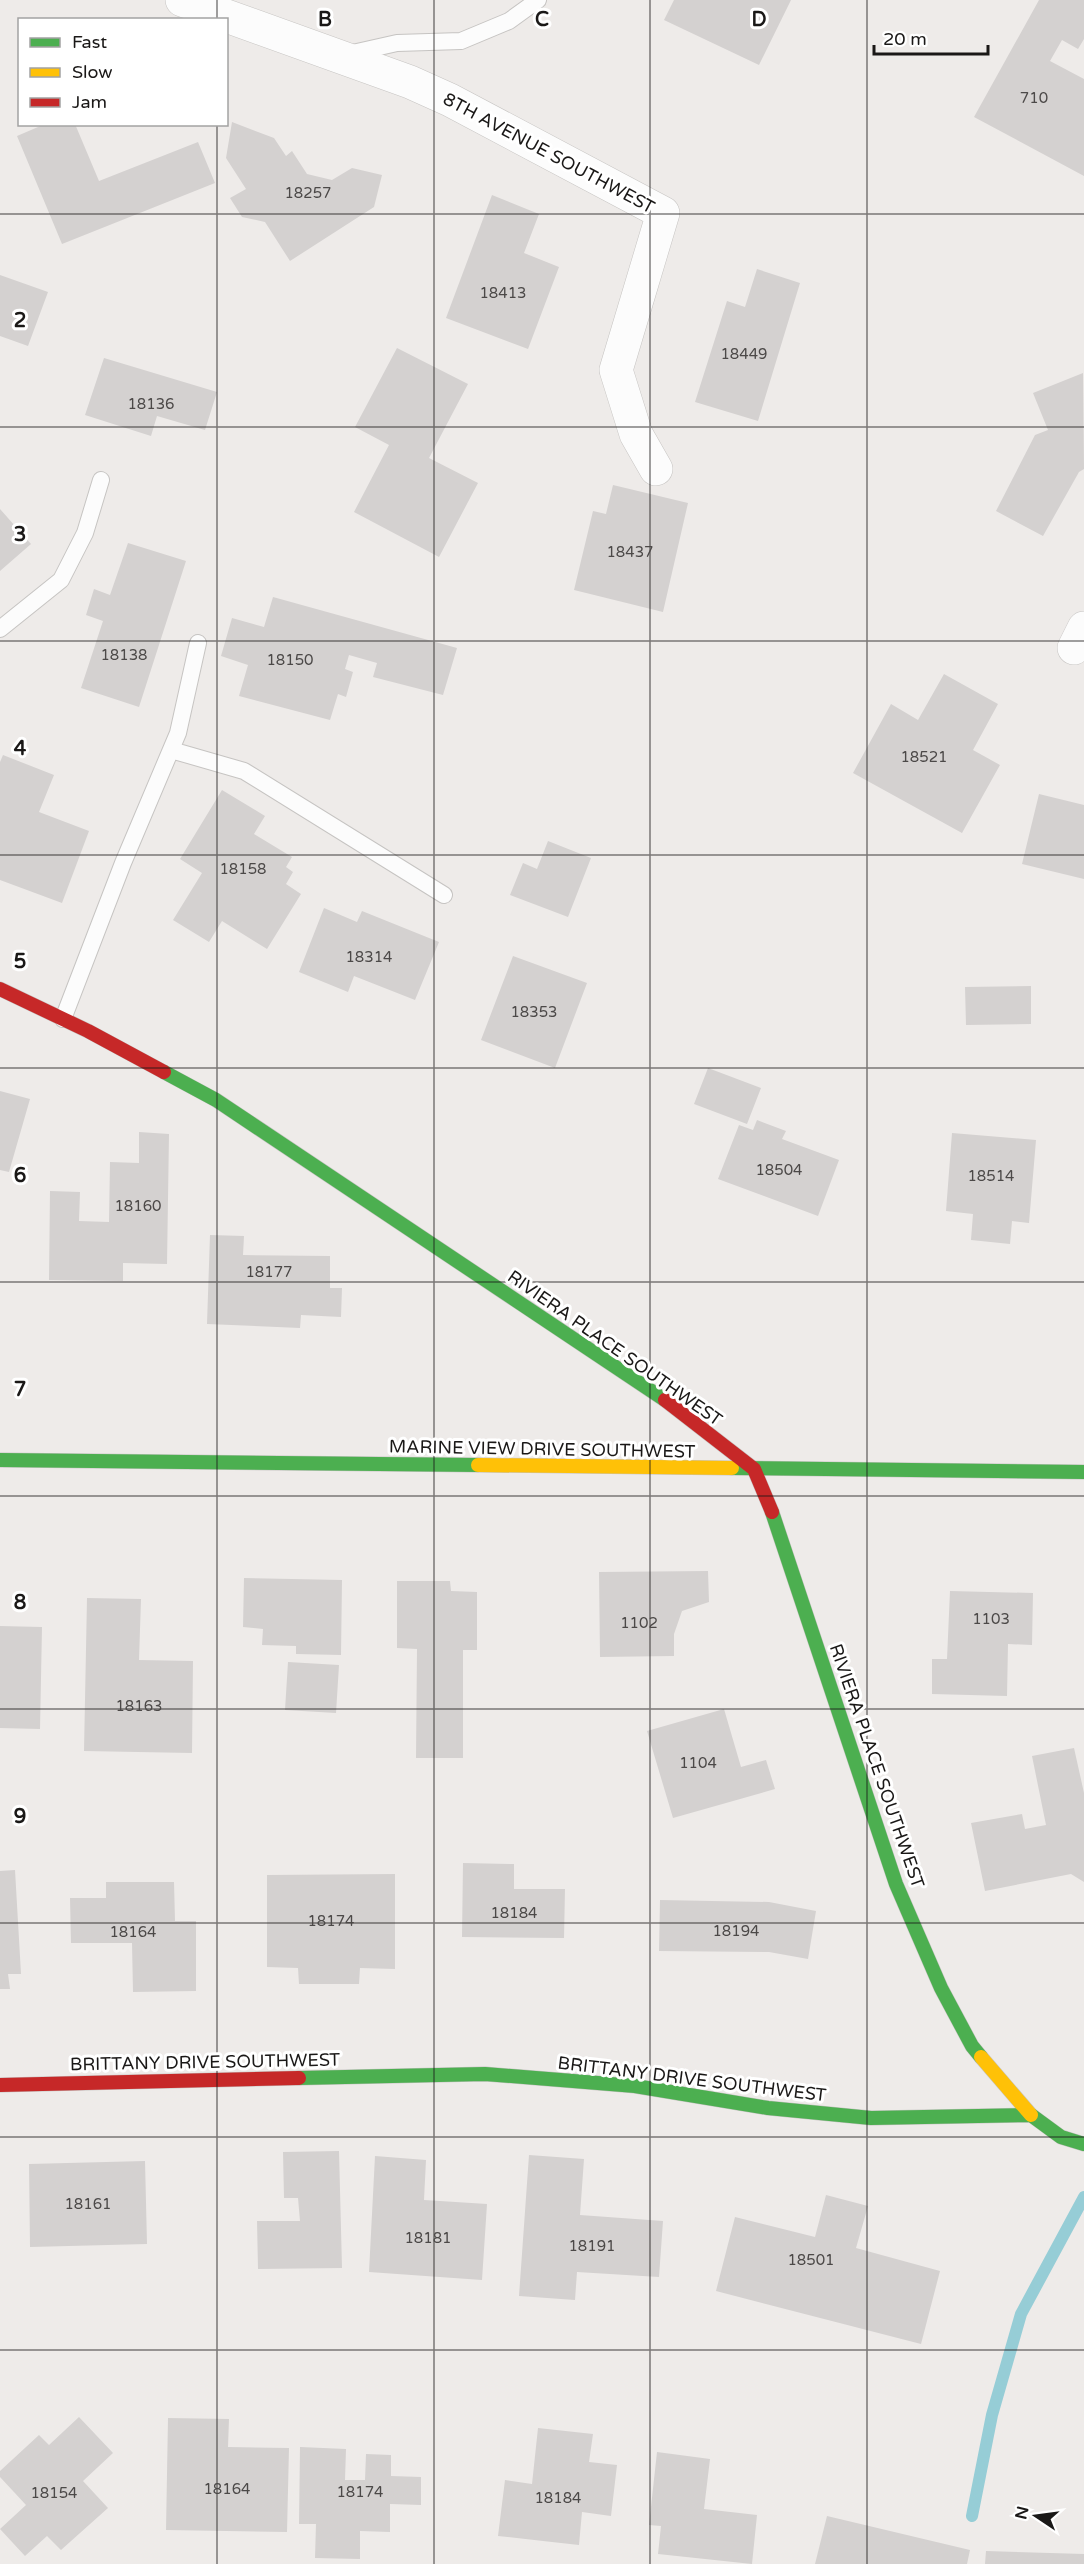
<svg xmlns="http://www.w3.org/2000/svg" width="1084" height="2564" font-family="'Varela Round',sans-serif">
	<rect width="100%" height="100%" fill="#eeebe9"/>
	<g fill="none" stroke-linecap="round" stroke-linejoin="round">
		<path stroke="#96cdd6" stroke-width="12" d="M972 2516 992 2415 1021 2314 1084 2197"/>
	</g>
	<path fill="#d4d1d0" d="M674 0H791L759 65 664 20Z
		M1039 0H1084V39L1078 49 1062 40 1050 61 1084 79V176L974 117Z
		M232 122 274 138 286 156 292 151 307 174 332 180 352 168 382 175 374 207 290 261 265 222 242 217 230 198 246 189 226 158Z
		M45 124H75L99 181 198 142 215 183 62 244 17 136Z
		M492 195 539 214 524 253 559 267 528 349 446 318Z
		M757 269 800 283 758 421 695 402 727 301 745 307Z
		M0 275 48 292 28 346 0 336Z
		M397 348 468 384 429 458 478 483 439 557 354 512 389 445 355 427Z
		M104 358 217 392 205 430 157 416 151 436 85 415Z
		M1083 373 1084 469 1079 472 1043 536 996 511 1035 435 1048 430 1033 393Z
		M613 485 688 503 663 612 574 590 593 511 606 514Z
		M0 509 31 544 0 571Z
		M128 543 186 561 139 707 81 688 103 621 86 615 94 589 110 595Z
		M273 597 457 648 443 695 373 677 377 663 349 655 345 669 353 672 346 697 338 694 330 720 239 696 248 665 221 656 232 618 264 627Z
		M944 674 998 704 973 750 1000 765 962 833 853 773 891 704 918 720Z
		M3 755 54 775 39 812 89 831 62 903 0 880V762Z
		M222 790 265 816 254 834 292 857 286 867 293 872 286 884 301 894 267 949 222 921 209 942 173 920 202 873 180 859Z
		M1039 794 1084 805V879L1022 864Z
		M548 841 591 858 568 917 510 895 523 863 537 869Z
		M324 908 357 922 362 911 439 942 415 1000 354 976 348 992 299 972Z
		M513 956 587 983 555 1068 481 1040Z
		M1031 986V1024L966 1025 965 987Z
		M708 1068 761 1088 747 1124 694 1104Z
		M0 1091 30 1099 9 1172 0 1170Z
		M757 1120 786 1131 782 1139 839 1160 818 1216 718 1179 739 1125 753 1130Z
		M139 1132 169 1134 167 1264 123 1263V1281L49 1280 50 1191 80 1192 79 1221 109 1222 110 1162 139 1163Z
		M952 1133 1036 1140 1029 1223 1012 1221 1010 1244 971 1240 973 1214 946 1211Z
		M210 1235 244 1236 243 1255 330 1256V1288H342L341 1317 301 1315 300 1328 207 1324Z
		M708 1571 709 1602 682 1611 674 1634V1656L600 1657 599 1572Z
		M244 1578 342 1580 341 1655 296 1654V1646L262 1645 263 1629 243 1627Z
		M397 1581H450L451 1591 477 1592V1650H463V1758H416L417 1649 397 1648Z
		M950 1591 1033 1593 1032 1645 1008 1644 1007 1696 932 1694V1659H947Z
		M87 1598 141 1599 139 1660 193 1661 192 1753 84 1751Z
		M0 1626 42 1627 40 1729 0 1728Z
		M288 1662 339 1665 336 1713 285 1710Z
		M724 1709 741 1767 766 1760 775 1789 673 1818 647 1731Z
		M1074 1748 1084 1793V1882L1071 1874 985 1891 971 1823 1022 1814 1025 1829 1046 1825 1032 1756Z
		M463 1863 514 1864V1889H565L564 1938 462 1937Z
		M15 1870 21 1974H8L10 1989H0V1871Z
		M395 1874V1969L360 1968 359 1984H299L298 1968 267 1967V1875Z
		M106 1882H174L175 1921H196V1991L133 1992 132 1943H71L70 1898H106Z
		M660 1900 769 1902 816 1911 808 1959 769 1952 659 1951Z
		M339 2151 342 2268 258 2269 257 2221H300L298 2198H284L283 2152Z
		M529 2155 584 2159 580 2215 663 2221 659 2277 577 2272 575 2300 519 2296Z
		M375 2156 426 2160 424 2200 487 2204 482 2280 369 2272Z
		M145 2161 147 2244 30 2247 29 2164Z
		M826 2195 868 2206 856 2248 940 2271 921 2344 716 2291 735 2217 815 2237Z
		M79 2417 113 2453 83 2481 108 2508 61 2550 47 2536 25 2556 0 2529 26 2505 0 2477V2471L39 2435 49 2445Z
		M168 2418 229 2419 228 2447 289 2448 287 2532 166 2530Z
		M538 2428 593 2434 589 2462 617 2465 611 2516 582 2512 579 2545 498 2536 505 2480 532 2484Z
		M300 2447 346 2449 345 2480H365L366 2454 391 2455V2476L421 2477V2505L390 2504V2532L360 2531V2559L315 2558 316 2524H299Z
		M657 2452 710 2459 704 2509 757 2515 752 2564 658 2554 661 2526 649 2525Z
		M827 2516 970 2550 967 2564H815Z
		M986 2551 1084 2554V2564H985Z"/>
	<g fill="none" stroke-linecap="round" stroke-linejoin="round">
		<defs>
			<path id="lane" d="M348 54 397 43 461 41 509 21 538 0
				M0 629 61 580 85 533 101 480
				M171 750 244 771 444 895
				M63 1019 123 863 178 733 198 643"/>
			<path id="street" d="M182 0 410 82 450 100 663 213 616 370 636 434 656 469
				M1074 648 1084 628"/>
			<path id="fast" d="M164 1072 216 1100 665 1400
				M0 1460 478 1465
				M732 1468 1084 1472
				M772 1512 896 1884 941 1988 972 2046 981 2057
				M299 2078 485 2074 635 2086 768 2108 871 2118 1031 2115 1061 2137 1084 2144"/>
			<path id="slow" d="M478 1465 732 1468
				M981 2057 1031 2115"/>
			<path id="jam" d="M0 989 88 1031 164 1072
				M665 1400 754 1469 772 1512
				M0 2085 299 2078"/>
		</defs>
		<use href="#lane" stroke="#c6c4c2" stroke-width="18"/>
		<use href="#street" stroke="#c6c4c2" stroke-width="34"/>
		<use href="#fast" stroke="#c6c4c2" stroke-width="15"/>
		<use href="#slow" stroke="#c6c4c2" stroke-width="15"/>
		<use href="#jam" stroke="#c6c4c2" stroke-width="15"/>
		<use href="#lane" stroke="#fcfcfc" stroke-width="16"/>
		<use href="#street" stroke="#fcfcfc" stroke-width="33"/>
		<use href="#fast" stroke="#4caf50" stroke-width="14"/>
		<use href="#slow" stroke="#ffc107" stroke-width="14"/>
		<use href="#jam" stroke="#c62828" stroke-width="14"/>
	</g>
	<path fill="none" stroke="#1a1817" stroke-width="1.5" stroke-opacity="0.55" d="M217 0V20M434 0V2564M650 0V2564M867 0V2564M217 124V2564M0 214H1084M0 427H1084M0 641H1084M0 855H1084M0 1068H1084M0 1282H1084M0 1496H1084M0 1709H1084M0 1923H1084M0 2137H1084M0 2350H1084"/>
	<g text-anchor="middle" stroke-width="6" stroke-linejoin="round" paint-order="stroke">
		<g font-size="15" fill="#4c4948">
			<text x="1034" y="103">710</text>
			<text x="308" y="198">18257</text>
			<text x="503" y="298">18413</text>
			<text x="744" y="359">18449</text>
			<text x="151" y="409">18136</text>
			<text x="630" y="557">18437</text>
			<text x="124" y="660">18138</text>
			<text x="290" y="665">18150</text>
			<text x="924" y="762">18521</text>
			<text x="243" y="874">18158</text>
			<text x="369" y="962">18314</text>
			<text x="534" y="1017">18353</text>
			<text x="779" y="1175">18504</text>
			<text x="991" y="1181">18514</text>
			<text x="138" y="1211">18160</text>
			<text x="269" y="1277">18177</text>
			<text x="991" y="1624">1103</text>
			<text x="639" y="1628">1102</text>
			<text x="139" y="1711">18163</text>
			<text x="698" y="1768">1104</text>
			<text x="514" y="1918">18184</text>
			<text x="331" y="1926">18174</text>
			<text x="736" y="1936">18194</text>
			<text x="133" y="1937">18164</text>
			<text x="88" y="2209">18161</text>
			<text x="428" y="2243">18181</text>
			<text x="592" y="2251">18191</text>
			<text x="811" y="2265">18501</text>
			<text x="227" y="2494">18164</text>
			<text x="360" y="2497">18174</text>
			<text x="54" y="2498">18154</text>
			<text x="558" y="2503">18184</text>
		</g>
		<g font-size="18" fill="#1a1817" stroke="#fff">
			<text transform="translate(549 153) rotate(28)" y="6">8TH AVENUE SOUTHWEST</text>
			<text transform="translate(615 1348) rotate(35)" y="6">RIVIERA PLACE SOUTHWEST</text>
			<text transform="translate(542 1449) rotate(1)" y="6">MARINE VIEW DRIVE SOUTHWEST</text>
			<text transform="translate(877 1766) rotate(71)" y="6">RIVIERA PLACE SOUTHWEST</text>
			<text transform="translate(205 2062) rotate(-1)" y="6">BRITTANY DRIVE SOUTHWEST</text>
			<text transform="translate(692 2079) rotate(7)" y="6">BRITTANY DRIVE SOUTHWEST</text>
		</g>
	</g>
	<g font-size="20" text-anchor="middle" font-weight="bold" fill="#1a1817" stroke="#fff" stroke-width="6" stroke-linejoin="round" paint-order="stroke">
		<text x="325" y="26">B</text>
		<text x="542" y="26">C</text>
		<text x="759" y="26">D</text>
		<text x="20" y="327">2</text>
		<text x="20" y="541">3</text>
		<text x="20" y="755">4</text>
		<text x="20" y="968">5</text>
		<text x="20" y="1182">6</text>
		<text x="20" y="1396">7</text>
		<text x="20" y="1609">8</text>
		<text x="20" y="1823">9</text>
	</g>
	<rect x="18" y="18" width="210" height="108" fill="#ffffff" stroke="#a3a3a2" stroke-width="1.5"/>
	<rect x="30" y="38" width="30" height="9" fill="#4caf50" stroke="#a3a3a2" stroke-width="1.5"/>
	<text x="72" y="48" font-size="18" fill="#1a1817">Fast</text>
	<rect x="30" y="68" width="30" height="9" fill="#ffc107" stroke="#a3a3a2" stroke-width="1.5"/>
	<text x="72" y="78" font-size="18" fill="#1a1817">Slow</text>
	<rect x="30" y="98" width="30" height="9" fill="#c62828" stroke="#a3a3a2" stroke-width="1.5"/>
	<text x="72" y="108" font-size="18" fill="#1a1817">Jam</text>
	<g transform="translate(1036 2516) rotate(283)" stroke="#ffffff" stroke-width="4.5" paint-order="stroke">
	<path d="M0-4.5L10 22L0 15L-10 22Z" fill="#1a1817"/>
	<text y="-9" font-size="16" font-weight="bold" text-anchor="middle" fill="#1a1817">N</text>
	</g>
	<path d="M874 45v9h114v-9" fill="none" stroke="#1a1817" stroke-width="3"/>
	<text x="883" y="45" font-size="18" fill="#1a1817" stroke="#ffffff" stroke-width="4.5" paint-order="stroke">20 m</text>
</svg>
